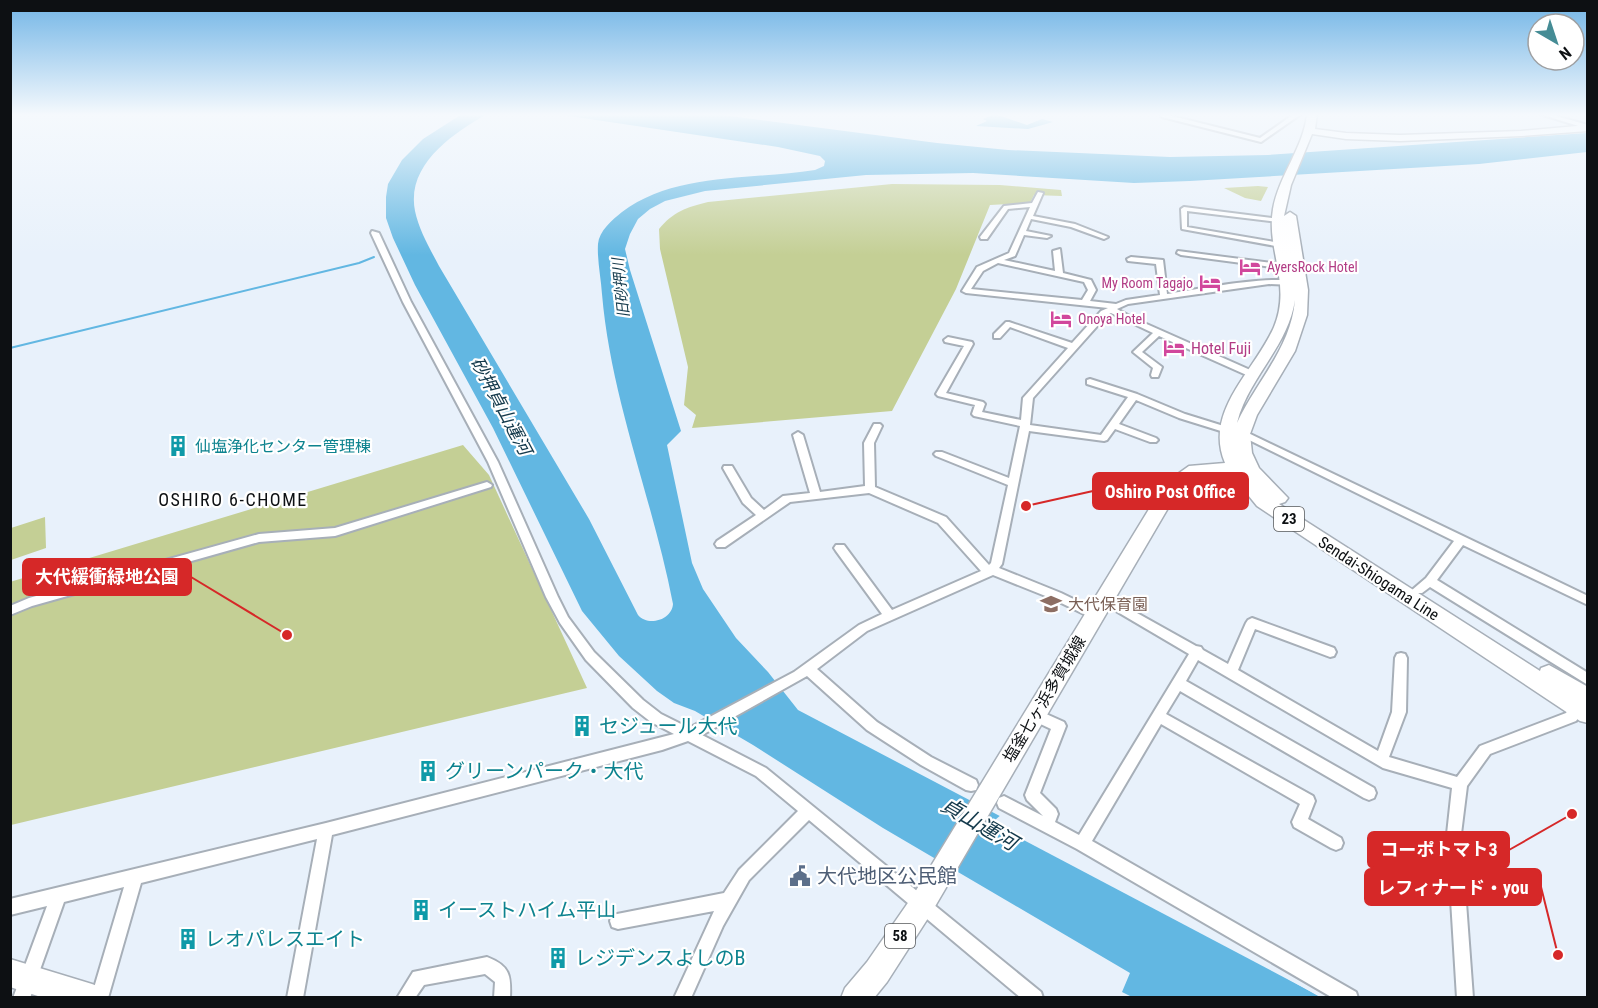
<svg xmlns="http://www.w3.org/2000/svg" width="1598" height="1008" font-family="'Roboto Condensed','Noto Sans JP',sans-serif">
	<rect width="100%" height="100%" fill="#e8f1fb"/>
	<path fill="#c4cf95" d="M892 184 1000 185 1061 190 1062 196 1034 195 1030 203 990 205 956 289 892 411 692 428 696 415 684 405 688 367 660 249 659 229C673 212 687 207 708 202Z
		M1258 186 1268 187 1261 201 1245 198 1224 188Z
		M463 445 489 475 587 688 11 825 10 582Z
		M45 517 46 548 11 560V528Z"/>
	<path fill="#62b7e2" d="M462 114H487C452 134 406 165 415 211 419 230 430 249 439 266L589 519 638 615C648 627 672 620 673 604 653 500 611 400 602 294 601 278 597 260 598 244 599 231 612 220 622 212 675 172 752 180 815 170L824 166 825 161 820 156 778 147 556 114H715L937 143 1008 150 1170 157 1268 155 1587 133V152L1479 164 1190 181 1134 183 973 173 866 175 705 191 665 201 650 209 638 219 630 234 625 249 630 270 681 431 667 445 692 563 703 589 736 638 768 672 798 710 1015 824 1320 997 1134 998 1122 992 1130 973 883 828 753 745 695 711 674 703 657 691 619 656 582 611 493 428 415 285 393 238 386 218V197L388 184 402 160 423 139Z
		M995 114 1027 125 1042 119 1053 122 1028 129 976 126 987 121 983 119Z"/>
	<path fill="#e8f1fb" d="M1002 814 1321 995 1323 998 1016 836 995 820Z"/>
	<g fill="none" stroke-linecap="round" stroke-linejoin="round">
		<path stroke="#62b7e2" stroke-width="2" d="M10 348 359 263 374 257"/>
		<defs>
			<path id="minor" d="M1164 114 1260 138 1294 114H1301L1261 142 1162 117 1161 116Z
				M1540 114H1549L1588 125V129Z
				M1038 192 1043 193 1033 216 1075 224 1108 237 1104 239 1071 227 1031 219 1026 231 1051 236 1047 238 1024 235 1015 256 1004 260 1055 271 1053 251 1060 249 1063 273 1091 280 1096 290 1090 301 1116 304 1126 300 1160 295 1156 264 1128 261 1127 259 1131 257 1163 260 1167 294C1192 290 1280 273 1297 283L1293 285 1269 284 1128 304 1117 309 1133 318 1257 373V377H1251L1159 336 1142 352 1162 367 1158 377H1152L1151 375 1153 368 1133 352 1153 333 1111 313 1107 315 1033 398 1030 425 1101 435 1128 397 1087 384V380L1090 379 1137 394 1185 414 1230 428 1232 430 1230 432H1224L1179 418 1136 400 1119 424 1156 438 1158 440 1156 442H1150L1115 429 1107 440 1104 441 1029 431 1002 564 999 568 1061 593 1098 611 1100 614 1098 617 1094 619 1090 617 1053 599 993 575 867 631 817 669 877 722 931 757 976 780 978 785 976 790 971 791 966 790 921 765 867 730 807 676 702 735 766 768 1041 992 1043 998H1021L809 820 749 880 723 926 691 998H674L714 911 618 929 612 927 610 921 612 915 724 893 739 870 798 811 756 776 688 741 662 750 332 835 303 998H287L317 839 141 883 108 998H91L124 887 64 902 30 998H13L47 906 10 915V899L326 823 674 734 651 722 633 708 586 660 560 623 546 597 488 462 403 302 371 233 372 231 379 233 411 302 498 462 558 597 568 617 594 652 643 700 661 714 689 728 794 672 859 625 882 614 836 551 834 548 836 545H844L892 610 981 571 938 523 869 493 790 502 725 547H717L715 544 717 541 756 515 743 503 723 468 724 466H732L751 498 764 510 783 496 810 493 793 435 798 432 803 435 820 492 865 486 864 443 874 424H880L882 426 874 443 875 487 946 517 989 565 991 563 1008 485 936 456 934 454 936 452H942L1009 478 1020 426 974 416 972 414 975 405 938 396 936 394 964 346 945 342 944 340 948 337 972 342 973 344 946 393 983 402 985 404 982 412 1021 420 1023 398 1068 348 1010 327 1000 338H994V334L1006 322H1009L1072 343 1101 311 1108 308 966 293 962 291 977 267 1009 253 1030 207 1008 209 987 239H981L980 237 1004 206 1032 203ZM998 263 1084 282 1088 290 1082 300 971 289 983 271Z
				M1184 207 1280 219 1281 220 1278 222 1187 211V227L1281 243 1285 245 1281 247 1182 229 1181 209Z
				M1178 251 1287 265 1291 267 1287 269 1181 255 1177 253Z
				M1242 430 1588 596V605L1463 545 1437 580 1588 673V685L1430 587 1422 593H1414L1412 590 1426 578 1454 541 1239 435 1237 433 1239 431Z
				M487 482 492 485 491 487 335 536 259 542 32 606 10 615V606L29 598 259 534 335 528Z
				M1103 594 1196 646 1201 647 1203 650 1228 664 1246 623 1248 620 1252 618 1334 648 1336 652 1334 656 1330 657 1255 629 1238 670 1378 751 1392 712 1395 658 1397 654 1401 653 1405 654 1407 658 1406 712 1389 757 1457 777 1480 746 1566 713C1572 706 1575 699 1585 702L1587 706 1576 721 1490 754 1467 786 1461 834 1473 998H1457L1447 834 1452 788 1383 768 1198 660 1186 681 1374 788 1376 793 1374 798 1369 800 1364 798 1180 691 1166 714 1313 796 1315 801 1308 819 1341 838 1343 843 1341 848 1336 850 1331 848 1294 827 1292 822 1300 804 1161 724 1092 841 1356 992 1358 998H1333L1077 849 999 808 997 803 999 798 1004 796 1043 816 1027 800 1025 795 1051 729 1030 719 1028 715 1030 711 1035 709 1064 722 1066 726 1040 793 1056 809 1058 814 1055 822 1079 835 1189 654 1099 601 1097 598 1099 595Z
				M487 957C510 966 511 975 510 998H494L495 982 485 974 424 985 415 998H397L413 972Z"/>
			<path id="primary" d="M1307 114H1317L1315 129 1346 133 1400 135 1521 131 1588 125V131L1521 136 1400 141 1346 139 1312 134 1291 185 1284 216 1290 212 1296 216 1308 290 1307 315 1295 351 1257 415 1250 434 1252 453 1259 468 1288 498 1285 502 1279 504 1540 671 1541 668 1549 665 1588 687V723L1580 721 1257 506 1231 474 1199 475 1178 491 930 915 887 982 874 998H841L845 988 867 962 912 897 1165 483 1189 466 1225 463C1203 411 1255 371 1274 327 1292 284 1266 250 1273 209 1279 175 1304 147 1307 114ZM1295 300C1291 348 1256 382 1237 423 1248 378 1288 347 1295 300Z
				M10 959 92 984 102 988 106 998H44L10 987Z"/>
		</defs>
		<use href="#minor" stroke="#a7afb8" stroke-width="4"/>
		<use href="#primary" stroke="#a7afb8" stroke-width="3"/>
		<use href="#minor" fill="#fff" fill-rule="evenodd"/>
		<use href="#primary" fill="#fff" fill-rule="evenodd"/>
	</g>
	<linearGradient id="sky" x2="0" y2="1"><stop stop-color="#72b5e6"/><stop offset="0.45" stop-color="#f5f9fd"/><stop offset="1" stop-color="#f5f9fd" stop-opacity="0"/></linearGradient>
	<rect width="1598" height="255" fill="url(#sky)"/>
	<defs>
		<symbol id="hotel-bare" viewBox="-9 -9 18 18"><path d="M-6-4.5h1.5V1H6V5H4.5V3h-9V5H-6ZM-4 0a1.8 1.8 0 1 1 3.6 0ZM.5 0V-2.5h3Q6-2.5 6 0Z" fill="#d1479c" stroke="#fff" stroke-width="2.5" paint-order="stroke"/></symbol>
		<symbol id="building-bare" viewBox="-9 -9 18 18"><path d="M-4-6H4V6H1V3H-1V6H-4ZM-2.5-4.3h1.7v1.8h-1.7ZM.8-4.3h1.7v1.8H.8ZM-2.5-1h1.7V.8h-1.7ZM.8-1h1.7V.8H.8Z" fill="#0f9aa8" stroke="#fff" stroke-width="2.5" paint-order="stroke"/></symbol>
		<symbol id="school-bare" viewBox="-9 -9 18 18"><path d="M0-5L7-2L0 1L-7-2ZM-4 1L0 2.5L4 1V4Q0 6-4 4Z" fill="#8d6e63" stroke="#fff" stroke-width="2.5" paint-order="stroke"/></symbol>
		<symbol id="civic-bare" viewBox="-9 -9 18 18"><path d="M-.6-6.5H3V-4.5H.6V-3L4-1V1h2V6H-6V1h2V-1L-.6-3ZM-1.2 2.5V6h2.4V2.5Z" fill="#5c6f8a" stroke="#fff" stroke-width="2.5" paint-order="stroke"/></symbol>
	</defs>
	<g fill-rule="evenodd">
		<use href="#hotel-bare" x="1235" y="252" width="30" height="30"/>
		<use href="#hotel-bare" x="1195" y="268" width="30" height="30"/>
		<use href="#hotel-bare" x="1046" y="304" width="30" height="30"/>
		<use href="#hotel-bare" x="1159" y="333" width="30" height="30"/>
		<use href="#building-bare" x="163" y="431" width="30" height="30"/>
		<use href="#school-bare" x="1036" y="589" width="30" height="30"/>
		<use href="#building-bare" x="567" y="711" width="30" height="30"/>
		<use href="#building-bare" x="413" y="756" width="30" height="30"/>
		<use href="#civic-bare" x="785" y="861" width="30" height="30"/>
		<use href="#building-bare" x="406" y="895" width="30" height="30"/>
		<use href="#building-bare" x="173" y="924" width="30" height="30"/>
		<use href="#building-bare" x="543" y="943" width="30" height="30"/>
	</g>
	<g text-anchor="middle" stroke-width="4.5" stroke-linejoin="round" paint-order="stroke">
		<g font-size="14" fill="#b23c85" stroke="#fff" text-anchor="start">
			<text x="1267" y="272">AyersRock Hotel</text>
			<text x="1193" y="288" text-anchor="end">My Room Tagajo</text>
			<text x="1078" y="324">Onoya Hotel</text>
		</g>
		<g font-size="15" font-style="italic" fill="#13394b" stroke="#fff">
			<text transform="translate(621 288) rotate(-96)" y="5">旧砂押川</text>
		</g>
		<g fill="#fff" stroke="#56585a" stroke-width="1.5">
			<rect x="1274" y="507" width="30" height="24" rx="4.5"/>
			<rect x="885" y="924" width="30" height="24" rx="4.5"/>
		</g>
		<g font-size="15" font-weight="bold" fill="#0d1013">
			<text x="1289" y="524">23</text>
			<text x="900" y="941">58</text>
		</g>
		<g font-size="16" fill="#b23c85" stroke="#fff" text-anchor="start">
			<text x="1191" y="354">Hotel Fuji</text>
		</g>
		<g font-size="16" fill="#0d838f" stroke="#fff" text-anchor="start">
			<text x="195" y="452">仙塩浄化センター管理棟</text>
		</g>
		<g font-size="16" fill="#0d1013" stroke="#fff">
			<text transform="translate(1379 578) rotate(33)" y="6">Sendai-Shiogama Line</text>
			<text transform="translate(1044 699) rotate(-59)" y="6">塩釜七ヶ浜多賀城線</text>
		</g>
		<g font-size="16" fill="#785e54" stroke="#fff" text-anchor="start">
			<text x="1068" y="610">大代保育園</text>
		</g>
		<g font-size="18" font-style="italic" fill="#13394b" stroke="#fff">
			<text transform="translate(501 406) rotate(62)" y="6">砂押貞山運河</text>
		</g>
		<g font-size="18" letter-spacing="1.5" fill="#0d1013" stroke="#fff">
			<text x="233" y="506">OSHIRO 6-CHOME</text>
		</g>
		<g font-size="20" fill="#0d838f" stroke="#fff" text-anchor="start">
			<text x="599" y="733">セジュール大代</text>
			<text x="445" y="778">グリーンパーク・大代</text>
			<text x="438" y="917">イーストハイム平山</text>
			<text x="205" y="946">レオパレスエイト</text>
			<text x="575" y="965">レジデンスよしのB</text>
		</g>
		<g font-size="20" fill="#4e5e75" stroke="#fff" text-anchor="start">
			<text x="817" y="883">大代地区公民館</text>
		</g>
		<g font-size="21" font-style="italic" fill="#13394b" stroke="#fff">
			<text transform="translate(979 824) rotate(30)" y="7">貞山運河</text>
		</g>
	</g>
	<path fill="none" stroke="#d62828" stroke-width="2" d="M1026 506L1093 491M287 635L191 577M1572 814L1509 850M1558 955L1541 887"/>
	<g fill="#d62828" stroke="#fff" stroke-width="2">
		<circle cx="1026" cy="506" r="6"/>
		<circle cx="287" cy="635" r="6"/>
		<circle cx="1572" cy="814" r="6"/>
		<circle cx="1558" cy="955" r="6"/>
	</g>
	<g fill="#d62828" stroke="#d62828" stroke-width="2">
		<rect x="1093" y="473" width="155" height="36" rx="6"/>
		<rect x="23" y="559" width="168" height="36" rx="6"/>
		<rect x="1368" y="832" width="141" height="36" rx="6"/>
		<rect x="1365" y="869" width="176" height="36" rx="6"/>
	</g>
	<g font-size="18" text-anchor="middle" font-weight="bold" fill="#fff">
		<text x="1170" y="498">Oshiro Post Office</text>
		<text x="107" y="583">大代緩衝緑地公園</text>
		<text x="1439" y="856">コーポトマト3</text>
		<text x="1453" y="894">レフィナード・you</text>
	</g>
	<rect width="1598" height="1008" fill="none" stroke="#0d1013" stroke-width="24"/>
	<g transform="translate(1556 42) rotate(141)"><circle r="28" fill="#ffffff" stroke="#9e9fa1" stroke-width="1.5"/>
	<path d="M0-4.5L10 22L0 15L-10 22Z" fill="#458c95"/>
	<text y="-9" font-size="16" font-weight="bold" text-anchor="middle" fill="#0d1013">N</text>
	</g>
</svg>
